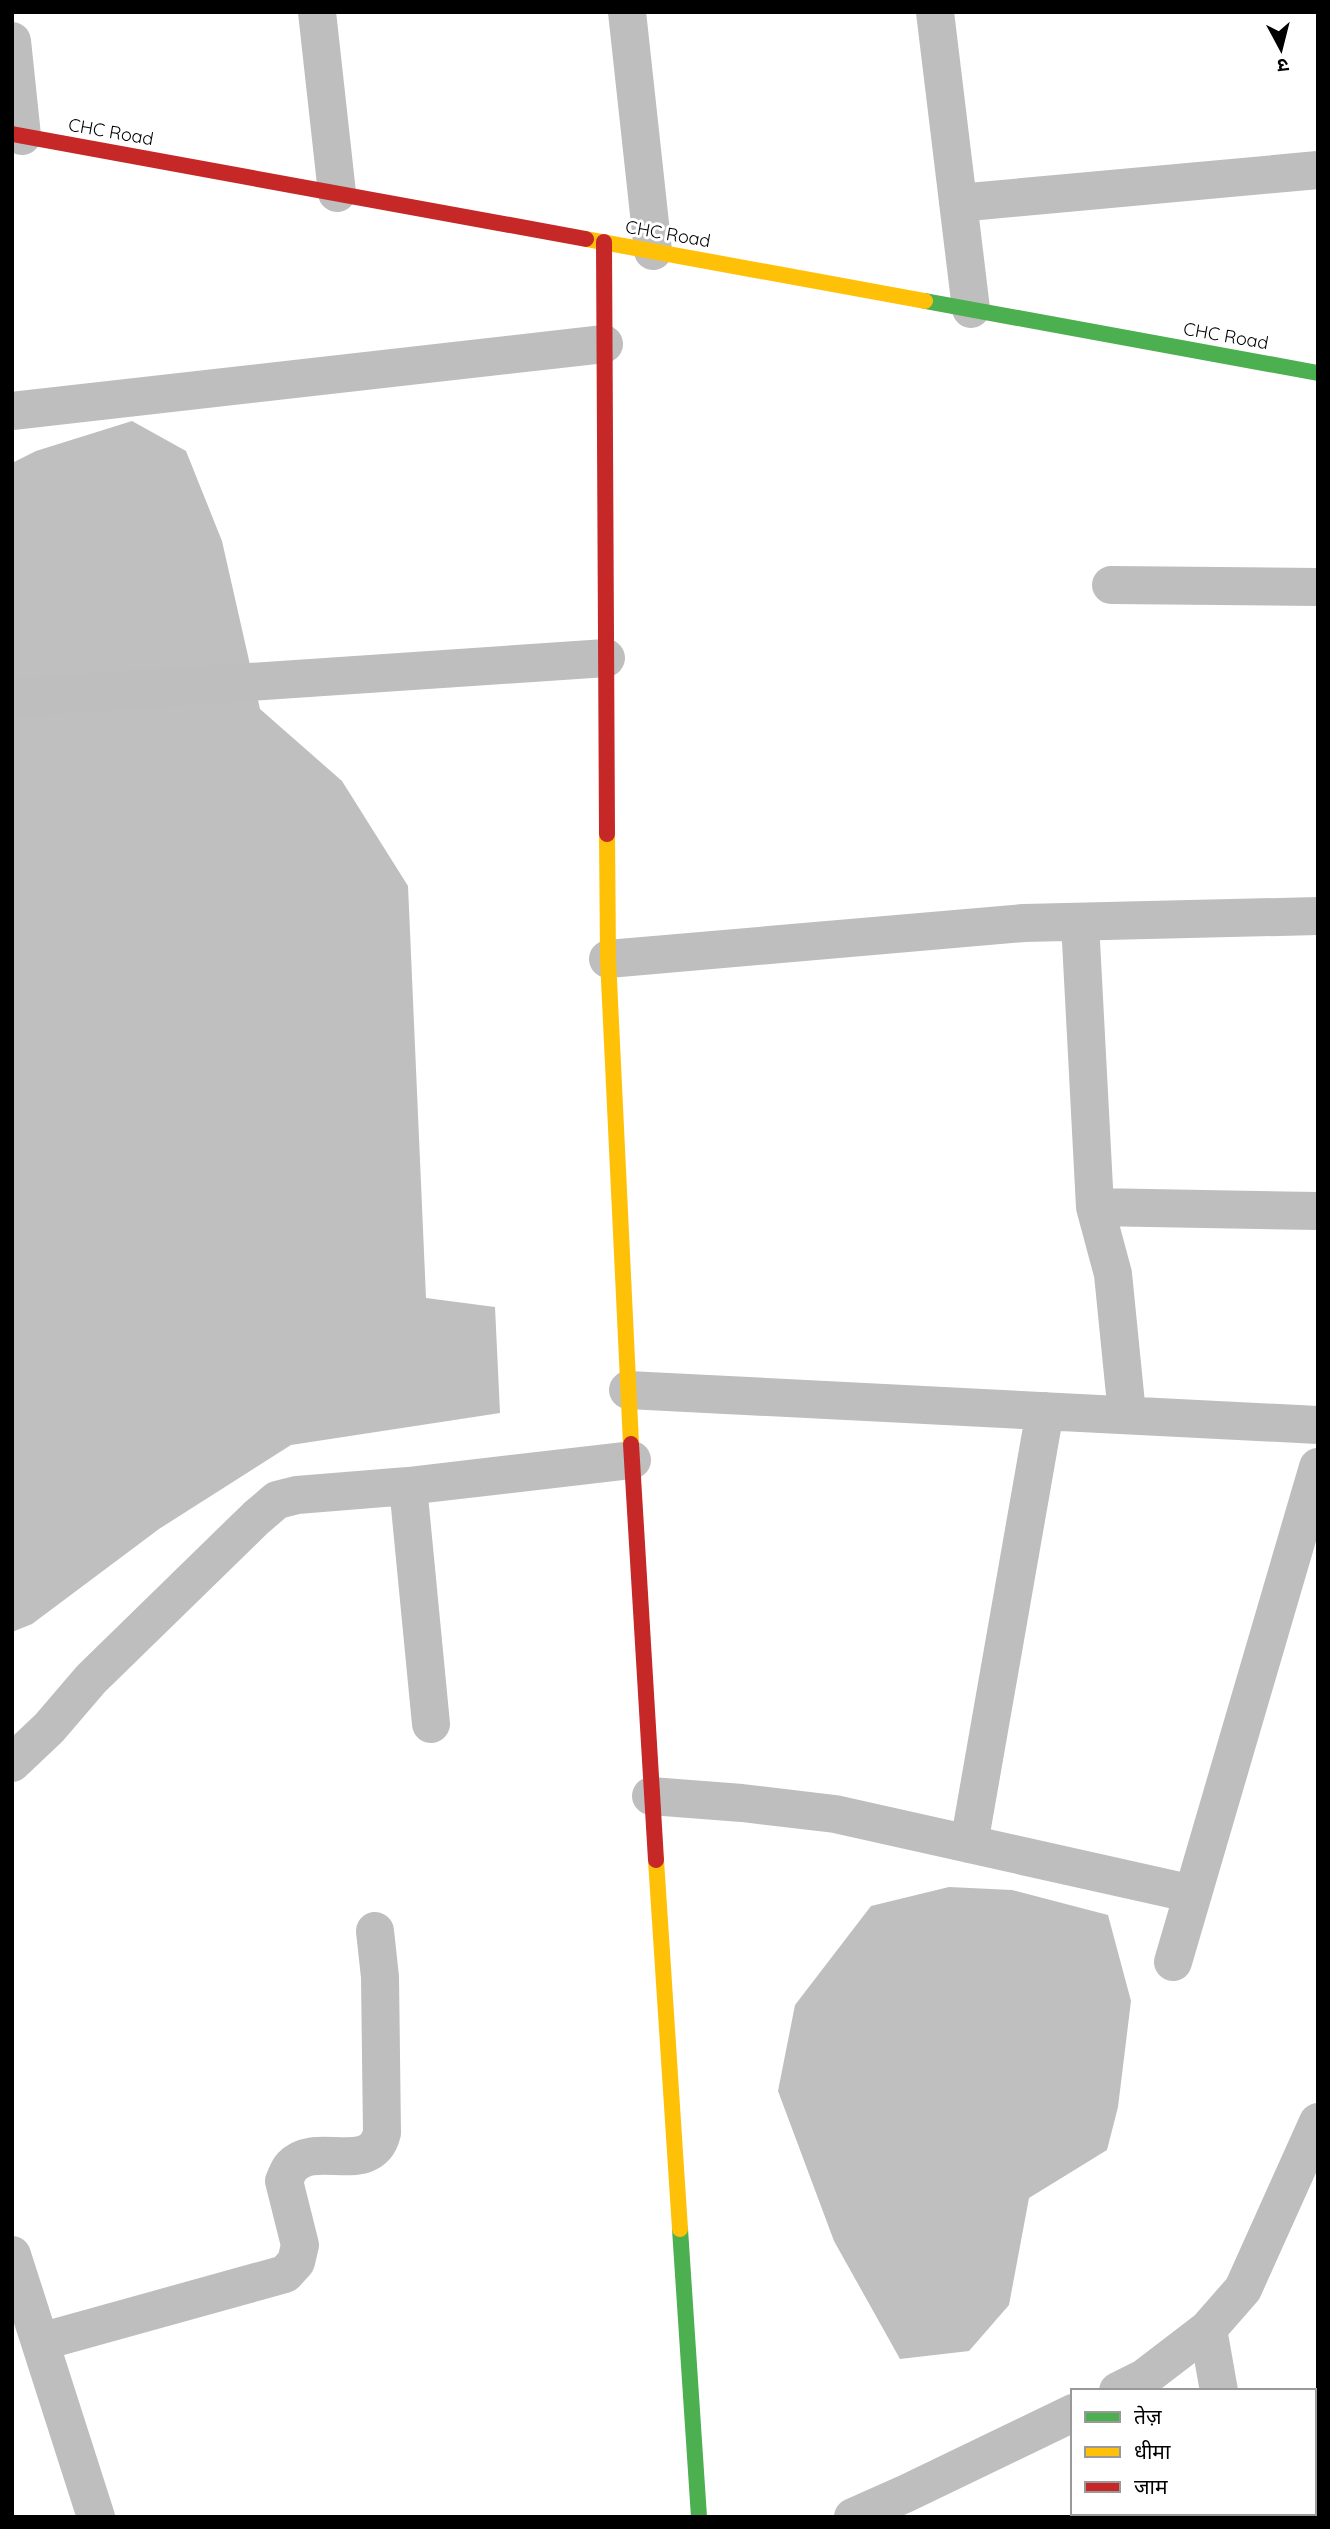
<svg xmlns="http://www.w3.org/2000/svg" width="1330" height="2529" font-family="Quicksand,'Noto Sans Devanagari',sans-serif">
	<rect width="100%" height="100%" fill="#fff"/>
	<path fill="#bfbfbf" d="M132 421 186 451 222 541 260 709 342 781 408 886 426 1298 495 1307 500 1413 291 1445 159 1529 32 1624 12 1632V463L36 451Z
		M949 1887 1012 1890 1108 1915 1131 2001 1118 2107 1107 2150 1029 2198 1009 2305 969 2351 900 2359 834 2241 778 2091 795 2005 871 1906Z"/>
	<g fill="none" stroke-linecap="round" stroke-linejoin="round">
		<path stroke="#bebebe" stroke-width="38" d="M317 12 337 193
			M627 12 653 251
			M935 12 971 309
			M12 41 22 136
			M958 203 1318 170
			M12 411 604 344
			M1111 585 1318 587
			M12 698 606 658
			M1080 922 1095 1207 1113 1274 1127 1414
			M608 959 1024 923 1318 916
			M1095 1207 1318 1211
			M628 1390 1318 1425
			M408 1486 431 1724
			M12 1763 49 1728 91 1679 256 1518 277 1500 297 1495 408 1486 632 1460
			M651 1796 742 1803 835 1814 1193 1894
			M969 1844 1045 1411
			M1173 1962 1318 1467
			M12 2255 96 2517
			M1208 2329 1219 2391
			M40 2342 285 2274 296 2262 300 2245 284 2181C286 2177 288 2170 292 2166 316 2140 371 2177 382 2133L380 1977 375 1931
			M1118 2391 1144 2378 1208 2329 1243 2289 1318 2122
			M1314 2494H1318
			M1225 2513V2517
			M853 2517 907 2493 1073 2413"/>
		<path stroke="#4caf50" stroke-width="16" d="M925 301 1318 373
			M680 2229 699 2517"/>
		<path stroke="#ffc107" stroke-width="16" d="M586 239 925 301
			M607 834 608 959 631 1444
			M656 1860 680 2229"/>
		<path stroke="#c62828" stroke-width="16" d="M12 134 586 239
			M604 242 607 834
			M631 1444 656 1860"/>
	</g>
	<g text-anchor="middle" stroke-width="6" stroke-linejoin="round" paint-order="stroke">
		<g font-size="18" fill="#000" stroke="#fff">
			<text transform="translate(111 132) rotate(10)" y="6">CHC Road</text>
			<text transform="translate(668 234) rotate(10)" y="6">CHC Road</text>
			<text transform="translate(1226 336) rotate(10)" y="6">CHC Road</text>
		</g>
	</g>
	<rect width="1330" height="2529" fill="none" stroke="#000000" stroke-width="28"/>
	<rect x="1071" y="2389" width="245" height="126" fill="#ffffff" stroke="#999999" stroke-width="2"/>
	<rect x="1085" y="2412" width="35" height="10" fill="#4caf50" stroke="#999999" stroke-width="2"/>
	<text x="1134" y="2424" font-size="21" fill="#000000">तेज़</text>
	<rect x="1085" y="2447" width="35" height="10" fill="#ffc107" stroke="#999999" stroke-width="2"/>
	<text x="1134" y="2459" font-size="21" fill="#000000">धीमा</text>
	<rect x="1085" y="2482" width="35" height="10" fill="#c62828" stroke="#999999" stroke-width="2"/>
	<text x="1134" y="2494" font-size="21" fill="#000000">जाम</text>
	<g transform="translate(1281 49) rotate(173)" stroke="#ffffff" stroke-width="5" paint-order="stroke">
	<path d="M0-5L12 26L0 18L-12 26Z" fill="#000000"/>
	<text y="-10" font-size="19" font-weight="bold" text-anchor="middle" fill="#000000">उ</text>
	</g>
</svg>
